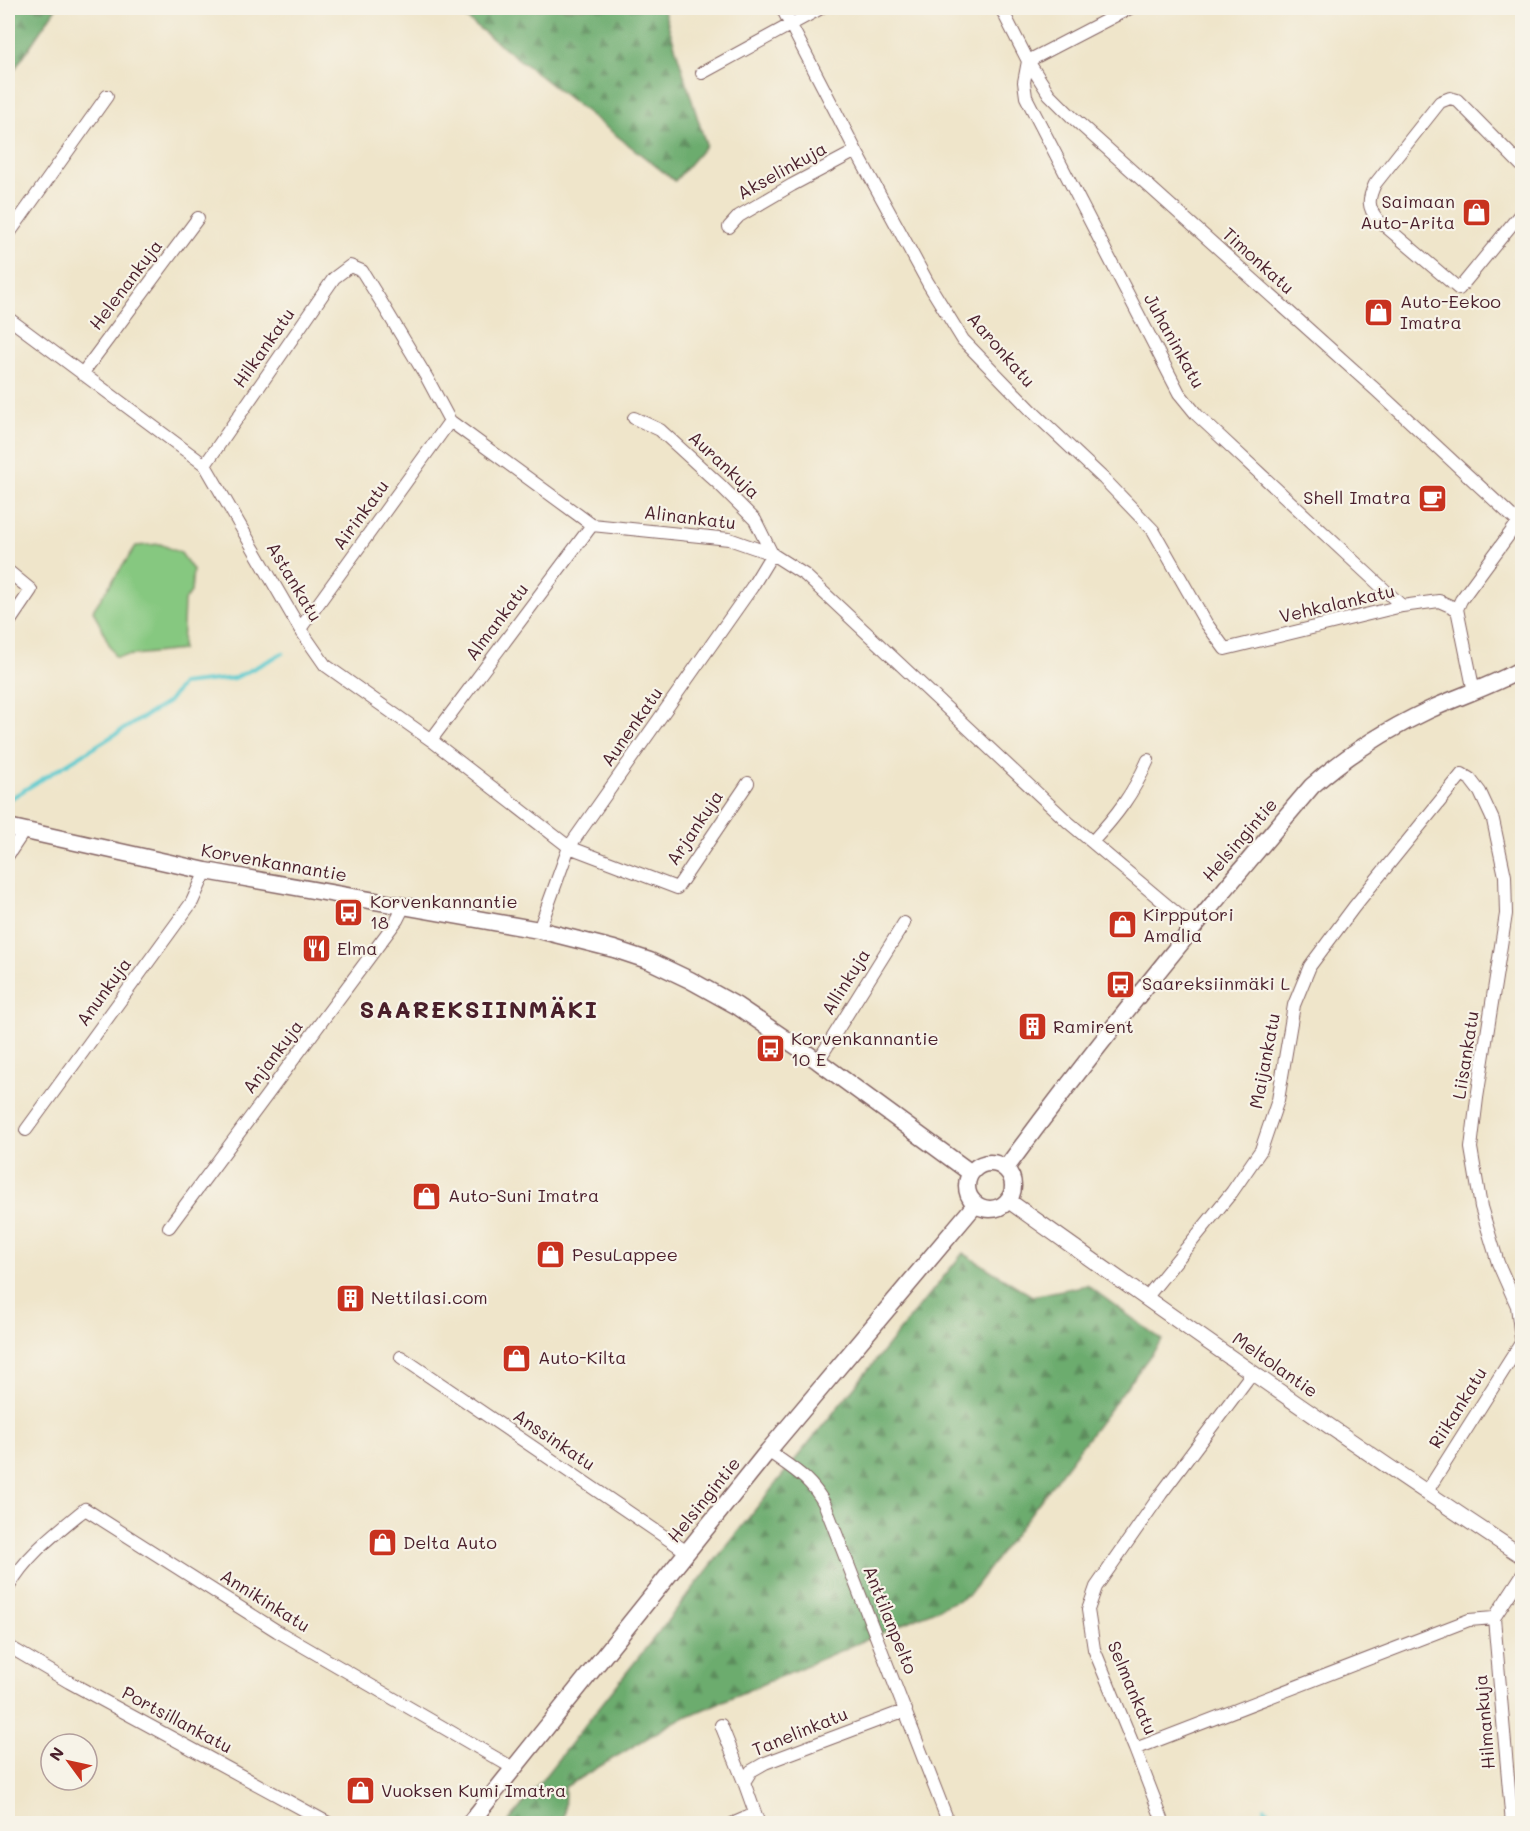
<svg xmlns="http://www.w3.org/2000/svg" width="1530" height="1831" font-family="Mali,sans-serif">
	<defs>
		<pattern id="forest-firs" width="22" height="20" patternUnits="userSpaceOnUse" patternTransform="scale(1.5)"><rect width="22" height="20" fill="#6cac6e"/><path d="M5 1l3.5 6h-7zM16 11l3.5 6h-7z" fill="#5b8b5b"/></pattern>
	</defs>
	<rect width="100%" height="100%" fill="#f7f3e8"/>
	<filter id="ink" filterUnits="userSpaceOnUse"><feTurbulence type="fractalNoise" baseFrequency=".0167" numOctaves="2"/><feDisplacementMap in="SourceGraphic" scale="12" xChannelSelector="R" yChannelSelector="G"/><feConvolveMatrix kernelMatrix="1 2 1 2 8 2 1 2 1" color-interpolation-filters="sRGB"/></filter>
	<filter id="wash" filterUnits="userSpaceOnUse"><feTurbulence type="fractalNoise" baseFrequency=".008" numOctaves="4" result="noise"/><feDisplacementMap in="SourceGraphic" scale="24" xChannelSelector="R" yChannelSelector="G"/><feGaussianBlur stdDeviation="1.35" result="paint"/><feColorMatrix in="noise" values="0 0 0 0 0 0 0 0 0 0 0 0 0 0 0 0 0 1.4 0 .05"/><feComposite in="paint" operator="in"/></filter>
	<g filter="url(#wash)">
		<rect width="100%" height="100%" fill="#efe5ca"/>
		<path fill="#86c880" stroke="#687456" stroke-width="1.5" d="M160 544 181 553 193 570 191 592 184 601 182 650 115 657 93 610 136 546Z"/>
		<path fill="url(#forest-firs)" stroke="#5b664c" stroke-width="1.5" d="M8 8H56L8 79Z
			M453 8H663L706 145 675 181Z
			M963 1253 1032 1296 1087 1285 1162 1340 968 1596 674 1722 565 1787 564 1823 507 1824 777 1482Z"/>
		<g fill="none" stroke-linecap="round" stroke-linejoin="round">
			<path stroke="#5ccacf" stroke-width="4" d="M8 800 168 702 182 684 235 678 283 653
				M1264 1807 1267 1824
				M1268 1810 1270 1824"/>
		</g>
	</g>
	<g filter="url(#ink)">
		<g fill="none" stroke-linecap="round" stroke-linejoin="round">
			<defs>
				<path id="minor" d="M782 8 856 151 928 283 963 340 1034 413 1104 479 1153 530 1206 623 1225 649 1402 606 1439 601 1457 609
					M1001 8 1028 61 1049 94 1072 117 1376 390 1518 522
					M1130 8 1028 61 1024 82 1026 97 1179 393 1197 415 1402 606
					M702 73 821 8
					M1522 166 1457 100 1450 98 1440 102 1375 184C1368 199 1367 207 1378 220L1459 289 1522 212
					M729 227 739 216 792 185 856 151
					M8 235 107 96
					M8 318 205 465 300 629 325 665 431 740 569 847 677 888 748 783
					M82 374 198 218
					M205 465 334 278 350 266 362 271 380 300 427 378 450 421 592 525 729 539 772 554 805 575 1068 822 1193 927
					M8 571 31 590 8 624
					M300 629 450 421
					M1474 692 1457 609 1461 600 1522 517
					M431 740 592 525
					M1092 842C1117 815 1133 794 1148 760
					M8 855 24 831
					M539 930 569 847 752 587 772 554 755 520 720 485 660 430 634 418
					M818 1061 904 923
					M26 1130 192 902 206 871
					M169 1227 397 920 404 906
					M1146 1298 1232 1192 1261 1150 1278 1100 1294 1005 1310 966 1354 907 1462 774 1470 779 1480 792 1493 820 1505 876 1506 914 1477 1098 1471 1148 1481 1207 1498 1263 1517 1306 1522 1347
					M401 1357 687 1552
					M1252 1373 1161 1494 1096 1587 1088 1610 1094 1649 1135 1749 1469 1620 1494 1618 1522 1575
					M768 1451C793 1469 811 1478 825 1505L949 1824
					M1426 1493 1521 1343
					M8 1588C25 1556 57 1532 85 1509L277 1631 513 1768
					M1494 1618 1512 1824
					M8 1646 69 1682 330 1824
					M721 1725 744 1782
					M1135 1749 1164 1824
					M732 1824 755 1814
					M759 1824 744 1782 751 1771 765 1763 906 1710"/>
				<path id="tertiary" d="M1009 1201C1179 1322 1349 1442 1522 1556"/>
				<path id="secondary" d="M8 827 206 871 539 930 614 949 650 961 690 980 737 1006 818 1061 971 1173
					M967 1186a23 23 0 1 1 46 0a23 23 0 1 1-46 0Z
					M1006 1168C1103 1036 1206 910 1312 786 1347 755 1386 730 1429 710 1459 696 1492 686 1522 669
					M469 1824 768 1451 975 1205"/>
			</defs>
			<use href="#minor" stroke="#846463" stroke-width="14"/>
			<use href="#tertiary" stroke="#846463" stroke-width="17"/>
			<use href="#secondary" stroke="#846463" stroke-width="19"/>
			<use href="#minor" stroke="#fff" stroke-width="12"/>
			<use href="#tertiary" stroke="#fff" stroke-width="15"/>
			<use href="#secondary" stroke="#fff" stroke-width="16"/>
		</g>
	</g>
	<defs>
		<symbol id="shop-square" viewBox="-11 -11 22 22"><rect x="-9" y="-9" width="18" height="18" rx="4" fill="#c8321e" stroke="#f7f3e8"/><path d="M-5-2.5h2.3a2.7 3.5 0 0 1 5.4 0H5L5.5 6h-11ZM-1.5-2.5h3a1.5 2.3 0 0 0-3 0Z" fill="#fff"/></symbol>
		<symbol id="cafe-square" viewBox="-11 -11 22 22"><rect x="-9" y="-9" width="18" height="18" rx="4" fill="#c8321e" stroke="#f7f3e8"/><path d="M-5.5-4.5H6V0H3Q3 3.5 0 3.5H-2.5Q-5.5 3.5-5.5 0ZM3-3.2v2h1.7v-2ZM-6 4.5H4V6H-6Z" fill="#fff"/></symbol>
		<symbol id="bus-square" viewBox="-11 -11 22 22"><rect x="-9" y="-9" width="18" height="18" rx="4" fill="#c8321e" stroke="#f7f3e8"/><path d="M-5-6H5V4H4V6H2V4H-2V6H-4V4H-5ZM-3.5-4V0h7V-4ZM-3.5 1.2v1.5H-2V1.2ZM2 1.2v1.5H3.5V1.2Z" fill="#fff"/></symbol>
		<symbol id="restaurant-square" viewBox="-11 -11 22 22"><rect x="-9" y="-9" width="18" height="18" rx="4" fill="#c8321e" stroke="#f7f3e8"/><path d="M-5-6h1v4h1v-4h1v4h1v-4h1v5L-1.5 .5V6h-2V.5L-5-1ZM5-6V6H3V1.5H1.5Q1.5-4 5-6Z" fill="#fff"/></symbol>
		<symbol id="building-square" viewBox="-11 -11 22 22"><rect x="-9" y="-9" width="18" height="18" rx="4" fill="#c8321e" stroke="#f7f3e8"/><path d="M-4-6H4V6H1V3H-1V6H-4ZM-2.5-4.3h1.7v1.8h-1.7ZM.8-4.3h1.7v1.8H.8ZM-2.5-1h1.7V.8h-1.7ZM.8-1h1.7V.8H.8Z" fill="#fff"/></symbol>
	</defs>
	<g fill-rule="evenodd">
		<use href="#shop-square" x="1460" y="196" width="33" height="33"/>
		<use href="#shop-square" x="1362" y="296" width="33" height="33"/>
		<use href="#cafe-square" x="1416" y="482" width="33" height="33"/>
		<use href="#bus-square" x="332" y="896" width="33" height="33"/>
		<use href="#shop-square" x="1106" y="908" width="33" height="33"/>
		<use href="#restaurant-square" x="300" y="932" width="33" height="33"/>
		<use href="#bus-square" x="1104" y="968" width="33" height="33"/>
		<use href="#building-square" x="1016" y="1010" width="33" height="33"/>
		<use href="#bus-square" x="754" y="1032" width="33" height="33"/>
		<use href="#shop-square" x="410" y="1180" width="33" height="33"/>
		<use href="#shop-square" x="534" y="1238" width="33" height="33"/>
		<use href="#building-square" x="334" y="1282" width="33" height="33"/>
		<use href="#shop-square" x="500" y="1342" width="33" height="33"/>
		<use href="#shop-square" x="366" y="1526" width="33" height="33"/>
		<use href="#shop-square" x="344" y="1774" width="33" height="33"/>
	</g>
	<g text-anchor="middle" stroke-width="4.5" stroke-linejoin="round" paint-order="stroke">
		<g font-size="18" fill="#4a1f2b" stroke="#f7f3e8">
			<text transform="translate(782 171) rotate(-29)" y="6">Akselinkuja</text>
			<text transform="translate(1258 261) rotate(42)" y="6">Timonkatu</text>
			<text transform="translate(126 285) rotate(-53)" y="6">Helenankuja</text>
			<text transform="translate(1174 341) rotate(61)" y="6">Juhaninkatu</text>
			<text transform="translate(264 348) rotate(-55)" y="6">Hilkankatu</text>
			<text transform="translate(1001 350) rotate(49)" y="6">Aaronkatu</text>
			<text transform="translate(724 465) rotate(43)" y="6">Aurankuja</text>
			<text transform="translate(361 515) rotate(-54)" y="6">Airinkatu</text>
			<text transform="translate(690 518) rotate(7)" y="6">Alinankatu</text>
			<text transform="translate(294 582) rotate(59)" y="6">Astankatu</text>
			<text transform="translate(1337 604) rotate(-13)" y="6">Vehkalankatu</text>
			<text transform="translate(497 622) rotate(-53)" y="6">Almankatu</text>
			<text transform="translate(632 727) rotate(-55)" y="6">Aunenkatu</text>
			<text transform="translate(695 828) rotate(-56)" y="6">Arjankuja</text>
			<text transform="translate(1240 840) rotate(-49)" y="6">Helsingintie</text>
			<text transform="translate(274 863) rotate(10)" y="6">Korvenkannantie</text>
			<text transform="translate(846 982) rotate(-58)" y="6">Allinkuja</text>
			<text transform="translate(104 992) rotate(-54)" y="6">Anunkuja</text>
			<text transform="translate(1466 1055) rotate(-81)" y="6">Liisankatu</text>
			<text transform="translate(273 1057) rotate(-53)" y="6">Anjankuja</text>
			<text transform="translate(1265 1061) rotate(-79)" y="6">Maijankatu</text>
			<text transform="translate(1275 1365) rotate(35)" y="6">Meltolantie</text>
			<text transform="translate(1458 1408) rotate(-58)" y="6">Riikankatu</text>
			<text transform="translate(554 1440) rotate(34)" y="6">Anssinkatu</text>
			<text transform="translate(704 1500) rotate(-51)" y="6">Helsingintie</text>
			<text transform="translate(265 1601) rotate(32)" y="6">Annikinkatu</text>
			<text transform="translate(890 1620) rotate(68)" y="6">Anttilanpelto</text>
			<text transform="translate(1132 1688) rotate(67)" y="6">Selmankatu</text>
			<text transform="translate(177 1720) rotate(28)" y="6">Portsillankatu</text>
			<text transform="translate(1485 1722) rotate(-95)" y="6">Hilmankuja</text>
			<text transform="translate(800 1732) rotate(-22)" y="6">Tanelinkatu</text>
		</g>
		<g font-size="18" fill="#4a1f2b" stroke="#f7f3e8" text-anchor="start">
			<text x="1455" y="208" text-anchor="end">Saimaan<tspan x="1455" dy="21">Auto-Arita</tspan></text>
			<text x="1400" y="308">Auto-Eekoo<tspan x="1400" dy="21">Imatra</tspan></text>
			<text x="1411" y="504" text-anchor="end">Shell Imatra</text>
			<text x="370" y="908">Korvenkannantie<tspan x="370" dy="21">18</tspan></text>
			<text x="1143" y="921">Kirpputori<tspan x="1143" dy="21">Amalia</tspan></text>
			<text x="337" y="955">Elma</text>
			<text x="1142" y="990">Saareksiinmäki L</text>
			<text x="1053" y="1033">Ramirent</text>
			<text x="791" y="1045">Korvenkannantie<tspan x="791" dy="21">10 E</tspan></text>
			<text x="448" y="1202">Auto-Suni Imatra</text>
			<text x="572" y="1261">PesuLappee</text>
			<text x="371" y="1304">Nettilasi.com</text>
			<text x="538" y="1364">Auto-Kilta</text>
			<text x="403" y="1549">Delta Auto</text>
			<text x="381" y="1797">Vuoksen Kumi Imatra</text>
		</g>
		<g font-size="24" font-weight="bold" letter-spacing="1.5" fill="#4a1f2b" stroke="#f7f3e8">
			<text x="479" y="1018">SAAREKSIINMÄKI</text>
		</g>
	</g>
	<rect width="1530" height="1831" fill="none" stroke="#f7f3e8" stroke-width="30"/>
	<g transform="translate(69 1762) rotate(303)"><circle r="28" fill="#f7f3e8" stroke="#b29e9c" stroke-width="1.5"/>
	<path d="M0-4.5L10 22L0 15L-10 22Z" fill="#c8321e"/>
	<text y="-9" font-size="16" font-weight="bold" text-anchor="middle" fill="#4a1f2b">N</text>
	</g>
</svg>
